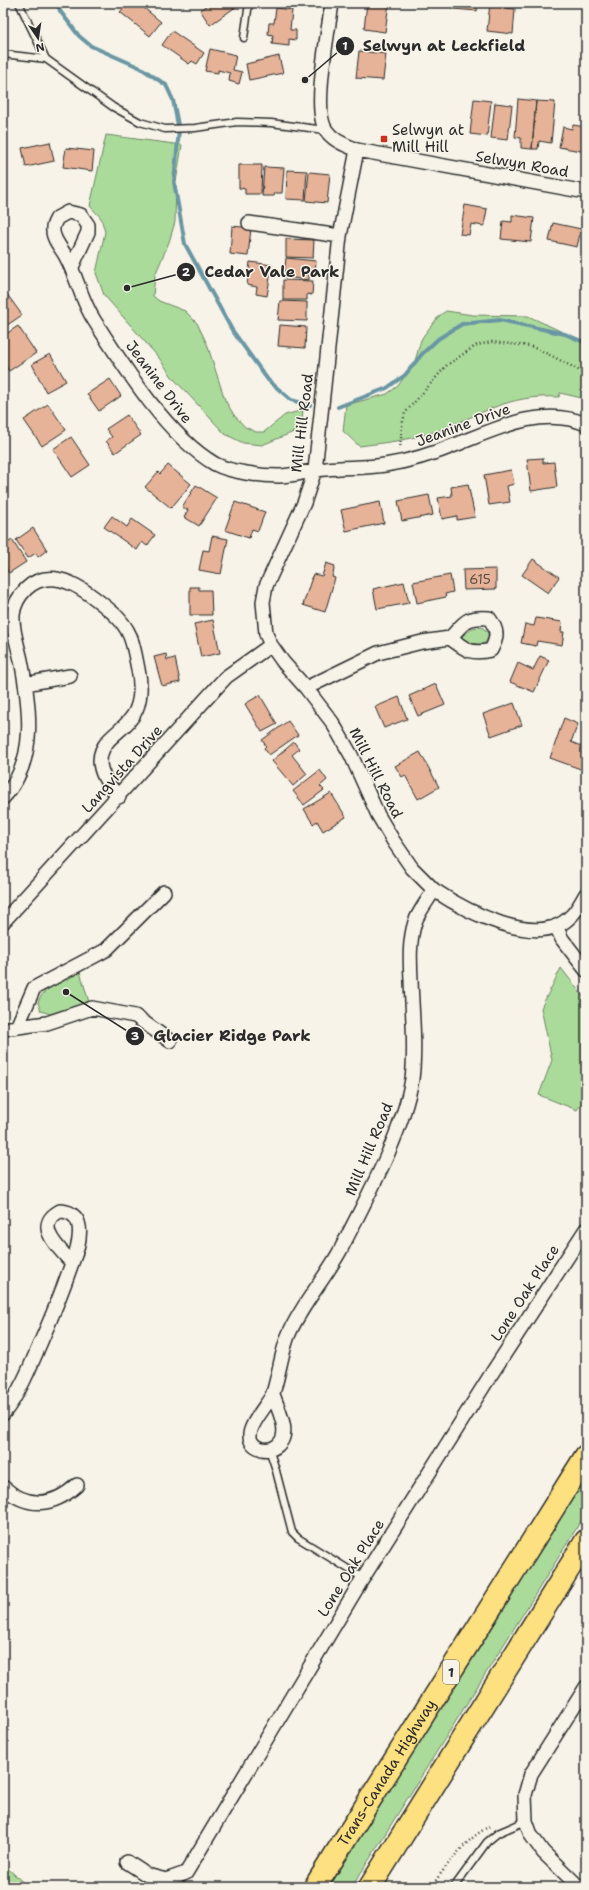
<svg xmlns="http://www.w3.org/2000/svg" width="589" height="1890" font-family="'Shantell Sans',sans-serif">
	<rect width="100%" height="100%" fill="#f7f3e8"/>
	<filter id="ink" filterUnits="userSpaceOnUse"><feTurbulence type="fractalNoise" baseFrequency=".025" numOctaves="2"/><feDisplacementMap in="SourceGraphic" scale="8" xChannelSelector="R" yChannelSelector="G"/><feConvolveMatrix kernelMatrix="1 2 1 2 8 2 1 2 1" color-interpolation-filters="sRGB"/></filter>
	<g filter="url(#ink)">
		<path fill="#abdb9b" stroke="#6b8363" d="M106 135 182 145 176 182 175 222 169 242 155 275 153 296 159 301 185 311 197 323 207 344 225 400 234 415 245 427 256 432H264L285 415 303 410 301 429 262 445 243 443 225 434 173 378 159 358 104 295 96 273 105 232 101 218 90 206Z
			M446 311 473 315 528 316 586 343V399L560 393 559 397C505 394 481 416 434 432 409 440 384 443 359 446L343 431 346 405 387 394 398 386 415 361 421 340 424 335 439 316Z
			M482 627 488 633C488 651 473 643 463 640L462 636 473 628Z
			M561 968 586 1000V1096L577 1110 539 1095 552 1060 541 1008Z
			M80 972 89 1002 50 1014 41 1011 38 1003C42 987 66 977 80 972Z
			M586 1476V1513L563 1550 352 1887H329Z
			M3 1864 28 1887H3Z"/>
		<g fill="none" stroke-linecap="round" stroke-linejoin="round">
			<path stroke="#6a96a4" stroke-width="4" d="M58 3 60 11 79 36 91 46 141 68 166 85 173 100 179 130 174 182 185 244 232 330 268 380 291 400 310 405
				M338 407 387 388 405 375 422 354 438 339 462 324 500 320 565 334 586 343"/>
		</g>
		<path fill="#e6b398" stroke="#2b2b2b" d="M128 3H138L161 22 150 36 120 12Z
			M210 3H236L237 6 210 25 200 10Z
			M367 3H389L385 32 364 29Z
			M454 3H478L477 11 453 9Z
			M490 3H505V8L515 9 513 34 487 31Z
			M276 8 292 10 290 30H296V40L289 39V46L272 44 273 35 268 34 269 23H274Z
			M172 31 204 53 197 64 192 61 189 64 162 45Z
			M210 49 236 55 233 70 242 72 239 84 229 81 230 73 218 70V73L205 71Z
			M359 51 386 54 383 80 356 78Z
			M279 56 283 73 249 80 246 64Z
			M474 99 491 101 487 136 470 134Z
			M518 99 536 101 532 149 521 148V138L515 137Z
			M536 101 555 102 551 143 539 141 538 149H532Z
			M495 103 512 105 508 140 491 138Z
			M573 125 585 127 586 152 559 147 563 127 572 129Z
			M50 142 54 161 26 167 22 148Z
			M66 148 94 151 92 171 63 167Z
			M239 165H262L261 194H245V189L239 188Z
			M264 167 284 168 282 193H275L274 196H262Z
			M287 170 307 171 305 200 286 199Z
			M309 172 330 174 327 203 306 201Z
			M465 205 487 209 484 226 471 224 469 235 460 234Z
			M512 215 534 218 531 242 501 239 503 221 512 222Z
			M553 223 581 229 577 247 549 241Z
			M232 226 251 228 248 256 230 254Z
			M286 239 314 240 313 258 286 257Z
			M286 258 316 261 315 274 309 273V280L284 277Z
			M250 262 272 265 267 296 256 294 257 287 247 285Z
			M283 280 313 281 312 295 307 294V300H283Z
			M4 290 22 315 3 328V291Z
			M280 301 307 302V321L278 320Z
			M280 325 306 327 305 348 278 346Z
			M18 326 36 353 9 371 3 362V336Z
			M50 354 66 381 46 392 32 364Z
			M110 379 121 396 99 411 87 394Z
			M48 404 66 430 42 446 24 420Z
			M127 415 141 435 115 453 106 441 112 437 106 429Z
			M71 437 90 465 72 477 53 449Z
			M543 458V463L554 462 557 487 531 491 527 459Z
			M168 465 191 484 171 508 145 487 158 472 160 474Z
			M511 470 514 484 507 486 510 502 489 505 484 475Z
			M468 484 475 517 457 520V516L442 519 438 498 452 496 451 487Z
			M196 485 217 498 199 526 184 517 188 510 182 507Z
			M429 495 433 515 402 521 398 501Z
			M235 502 265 512 258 531 252 529 249 538 225 530Z
			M380 502 384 523 346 531 341 510Z
			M112 516 127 527 132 519 155 535 147 546 142 542 137 550 104 527Z
			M33 528 47 550 38 557 36 553 28 558 16 540Z
			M212 536 228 539 221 574 199 570 203 550 209 551Z
			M12 540 26 562 9 573 3 564V546Z
			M533 559 559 577 548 593 522 575Z
			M326 563 335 566 332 577 335 578 325 612 303 605 313 574 322 576Z
			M496 569V589L464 590 463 570Z
			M450 575 453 592 445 594 446 597 417 603 413 582Z
			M404 582 409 603 377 609 373 589Z
			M190 587H199V590H211L212 615H190Z
			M536 618 562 622 561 632H564L562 645 537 641 536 646 521 643 525 624 534 626Z
			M213 620 220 653 201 657 194 624Z
			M166 654 167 660 175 658 180 682 162 686 154 657Z
			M540 656 549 660 534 692 510 682 518 663 533 670Z
			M436 684 445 705 418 716 409 696Z
			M260 695 277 724 262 732 245 704Z
			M399 697 407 719 384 728 375 707Z
			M514 703 522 725 491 736 483 714Z
			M564 718 578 724 571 742 586 748V771L550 758Z
			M288 721 298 735 269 755 264 748 266 746 262 740Z
			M294 742 299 749 292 755 307 774 293 786 272 761Z
			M420 752 439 787 418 799 405 775 402 777 395 766Z
			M320 770 327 780 320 786 324 790 304 805 293 791Z
			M331 793 346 817 323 831 317 821 313 824 304 809Z"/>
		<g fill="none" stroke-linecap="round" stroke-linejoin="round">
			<defs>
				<path id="lane" d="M19 3 46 59 113 107 140 122 165 129 195 128 237 122 271 123 325 130
					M244 38 249 3
					M3 54 46 59
					M269 1449 275 1467 292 1532 298 1538 363 1578
					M454 1887 487 1842 498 1833 526 1821"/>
				<path id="street" d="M332 3C329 28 312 111 326 130 333 141 346 145 357 150L586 192
					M249 223 340 236
					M72 267 88 232V225L81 215 68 212 57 218C55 222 52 226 53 231 53 239 61 248 65 255 77 276 81 300 94 320 124 367 167 436 215 464 230 472 261 476 279 476 294 476 311 470 326 469 346 467 366 468 385 465 411 461 436 453 460 443 500 427 544 406 586 424
					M25 684 70 676
					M306 688 378 653 422 642 450 638C466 650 471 655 491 650 498 637 498 630 489 618 466 616 465 622 450 638
					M3 798C38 761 30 706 21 660 18 646 12 630 13 615 14 605 19 596 26 589 54 562 91 594 113 613 132 630 133 644 138 669 141 683 142 696 136 710 131 723 117 731 108 741 91 761 104 781 119 797
					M434 890C464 910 538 950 570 917 577 911 581 902 586 894
					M3 922 226 677 271 645
					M556 926 562 939 586 970
					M17 1027 34 988 106 950 164 892
					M3 1029 47 1023 92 1008 135 1016 170 1041
					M60 1211C89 1212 79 1246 72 1263 60 1249 32 1226 60 1211Z
					M273 1394C277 1408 292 1433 278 1445 274 1449 268 1450 262 1449 231 1439 269 1406 273 1393 279 1374 281 1355 288 1336 301 1305 325 1279 341 1249 366 1199 403 1133 412 1079 416 1047 412 1012 411 980 410 960 409 941 415 922 419 911 428 900 434 890L412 868 394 842 378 815 351 755 332 722 306 688 283 662 271 645 266 634 263 602 266 586 304 503 315 470 340 236 357 150
					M3 1414C19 1394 29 1370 39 1346 51 1319 62 1292 72 1263
					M3 1487C28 1509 53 1507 77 1485
					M127 1862 147 1875 166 1880 186 1873 363 1578 490 1376 586 1229
					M579 1887 543 1852 531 1835 526 1821 525 1795 531 1774 586 1687"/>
				<g id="highway">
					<path id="s1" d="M315 1887 586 1456"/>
					<path d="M370 1887 586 1541"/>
				</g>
			</defs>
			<use href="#lane" stroke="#2b2b2b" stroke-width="9"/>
			<use href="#street" stroke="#2b2b2b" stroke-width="16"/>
			<use href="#highway" stroke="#2b2b2b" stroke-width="25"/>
			<path stroke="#2b2b2b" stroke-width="2.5" stroke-dasharray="1 3" stroke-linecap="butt" d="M400 450 402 426 405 413 447 365 477 345 492 342 530 346 552 356 586 374
				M431 1887C447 1865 465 1839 490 1826"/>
			<use href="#lane" stroke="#f7f3e8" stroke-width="6"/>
			<use href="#street" stroke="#f7f3e8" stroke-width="13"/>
			<use href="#highway" stroke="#fde080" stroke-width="22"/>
		</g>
	</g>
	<rect fill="#c8321e" stroke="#f7f3e8" stroke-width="1.5" x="380" y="135" width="8" height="8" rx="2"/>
	<g text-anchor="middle" stroke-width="3" stroke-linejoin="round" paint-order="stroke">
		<g font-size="13" fill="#5a4d46">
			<text x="480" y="584">615</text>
		</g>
		<rect fill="#f7f3e8" stroke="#686764" stroke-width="1" x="443" y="1660" width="16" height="24" rx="3"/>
		<g font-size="14" font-weight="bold" fill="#2b2b2b">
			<text x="451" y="1677">1</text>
		</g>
		<g font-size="15" fill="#2b2b2b" stroke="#f7f3e8" text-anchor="start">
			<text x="392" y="135">Selwyn at<tspan x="392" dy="17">Mill Hill</tspan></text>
		</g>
		<g font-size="15" fill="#2b2b2b" stroke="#f7f3e8">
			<text transform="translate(522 164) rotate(10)" y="5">Selwyn Road</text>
			<text transform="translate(159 382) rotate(53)" y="5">Jeanine Drive</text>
			<text transform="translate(302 423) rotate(-83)" y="5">Mill Hill Road</text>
			<text transform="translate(463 425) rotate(-20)" y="5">Jeanine Drive</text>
			<text transform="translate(122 769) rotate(-48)" y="5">Langvista Drive</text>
			<text transform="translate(376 773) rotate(63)" y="5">Mill Hill Road</text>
			<text transform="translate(369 1149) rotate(-67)" y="5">Mill Hill Road</text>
			<text transform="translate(525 1293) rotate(-57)" y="5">Lone Oak Place</text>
			<text transform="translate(351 1568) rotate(-58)" y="5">Lone Oak Place</text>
			<text dy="5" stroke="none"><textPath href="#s1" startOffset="135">Trans-Canada Highway</textPath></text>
		</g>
	</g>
	<path fill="none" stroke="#2b2b2b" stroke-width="1.5" d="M305 80L345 46M127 288L186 272M66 992L135 1036"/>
	<g fill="#2b2b2b" stroke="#f7f3e8" stroke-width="1.5">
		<circle cx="305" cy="80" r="4"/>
		<circle cx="127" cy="288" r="4"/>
		<circle cx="66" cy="992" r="4"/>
		<circle cx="345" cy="46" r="10"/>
		<circle cx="186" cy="272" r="10"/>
		<circle cx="135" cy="1036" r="10"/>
	</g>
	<g font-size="12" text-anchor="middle" font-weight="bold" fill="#fff">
		<text x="345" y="50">1</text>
		<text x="186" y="276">2</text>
		<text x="135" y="1040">3</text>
	</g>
	<g font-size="16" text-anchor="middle" font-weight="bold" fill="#2b2b2b" stroke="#f7f3e8" stroke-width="3" stroke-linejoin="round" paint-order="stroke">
		<text x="444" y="51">Selwyn at Leckfield</text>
		<text x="272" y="277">Cedar Vale Park</text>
		<text x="232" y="1041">Glacier Ridge Park</text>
	</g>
	<rect width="589" height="1890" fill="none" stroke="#f7f3e8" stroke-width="16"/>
	<rect x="8" y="8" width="573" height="1874" fill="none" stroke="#2b2b2b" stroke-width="1.5" filter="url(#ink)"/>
	<g transform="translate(38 38) rotate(167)" stroke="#f7f3e8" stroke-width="3" paint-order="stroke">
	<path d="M0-3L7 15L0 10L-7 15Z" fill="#2b2b2b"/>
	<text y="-6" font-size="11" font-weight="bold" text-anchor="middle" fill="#2b2b2b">N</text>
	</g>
</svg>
